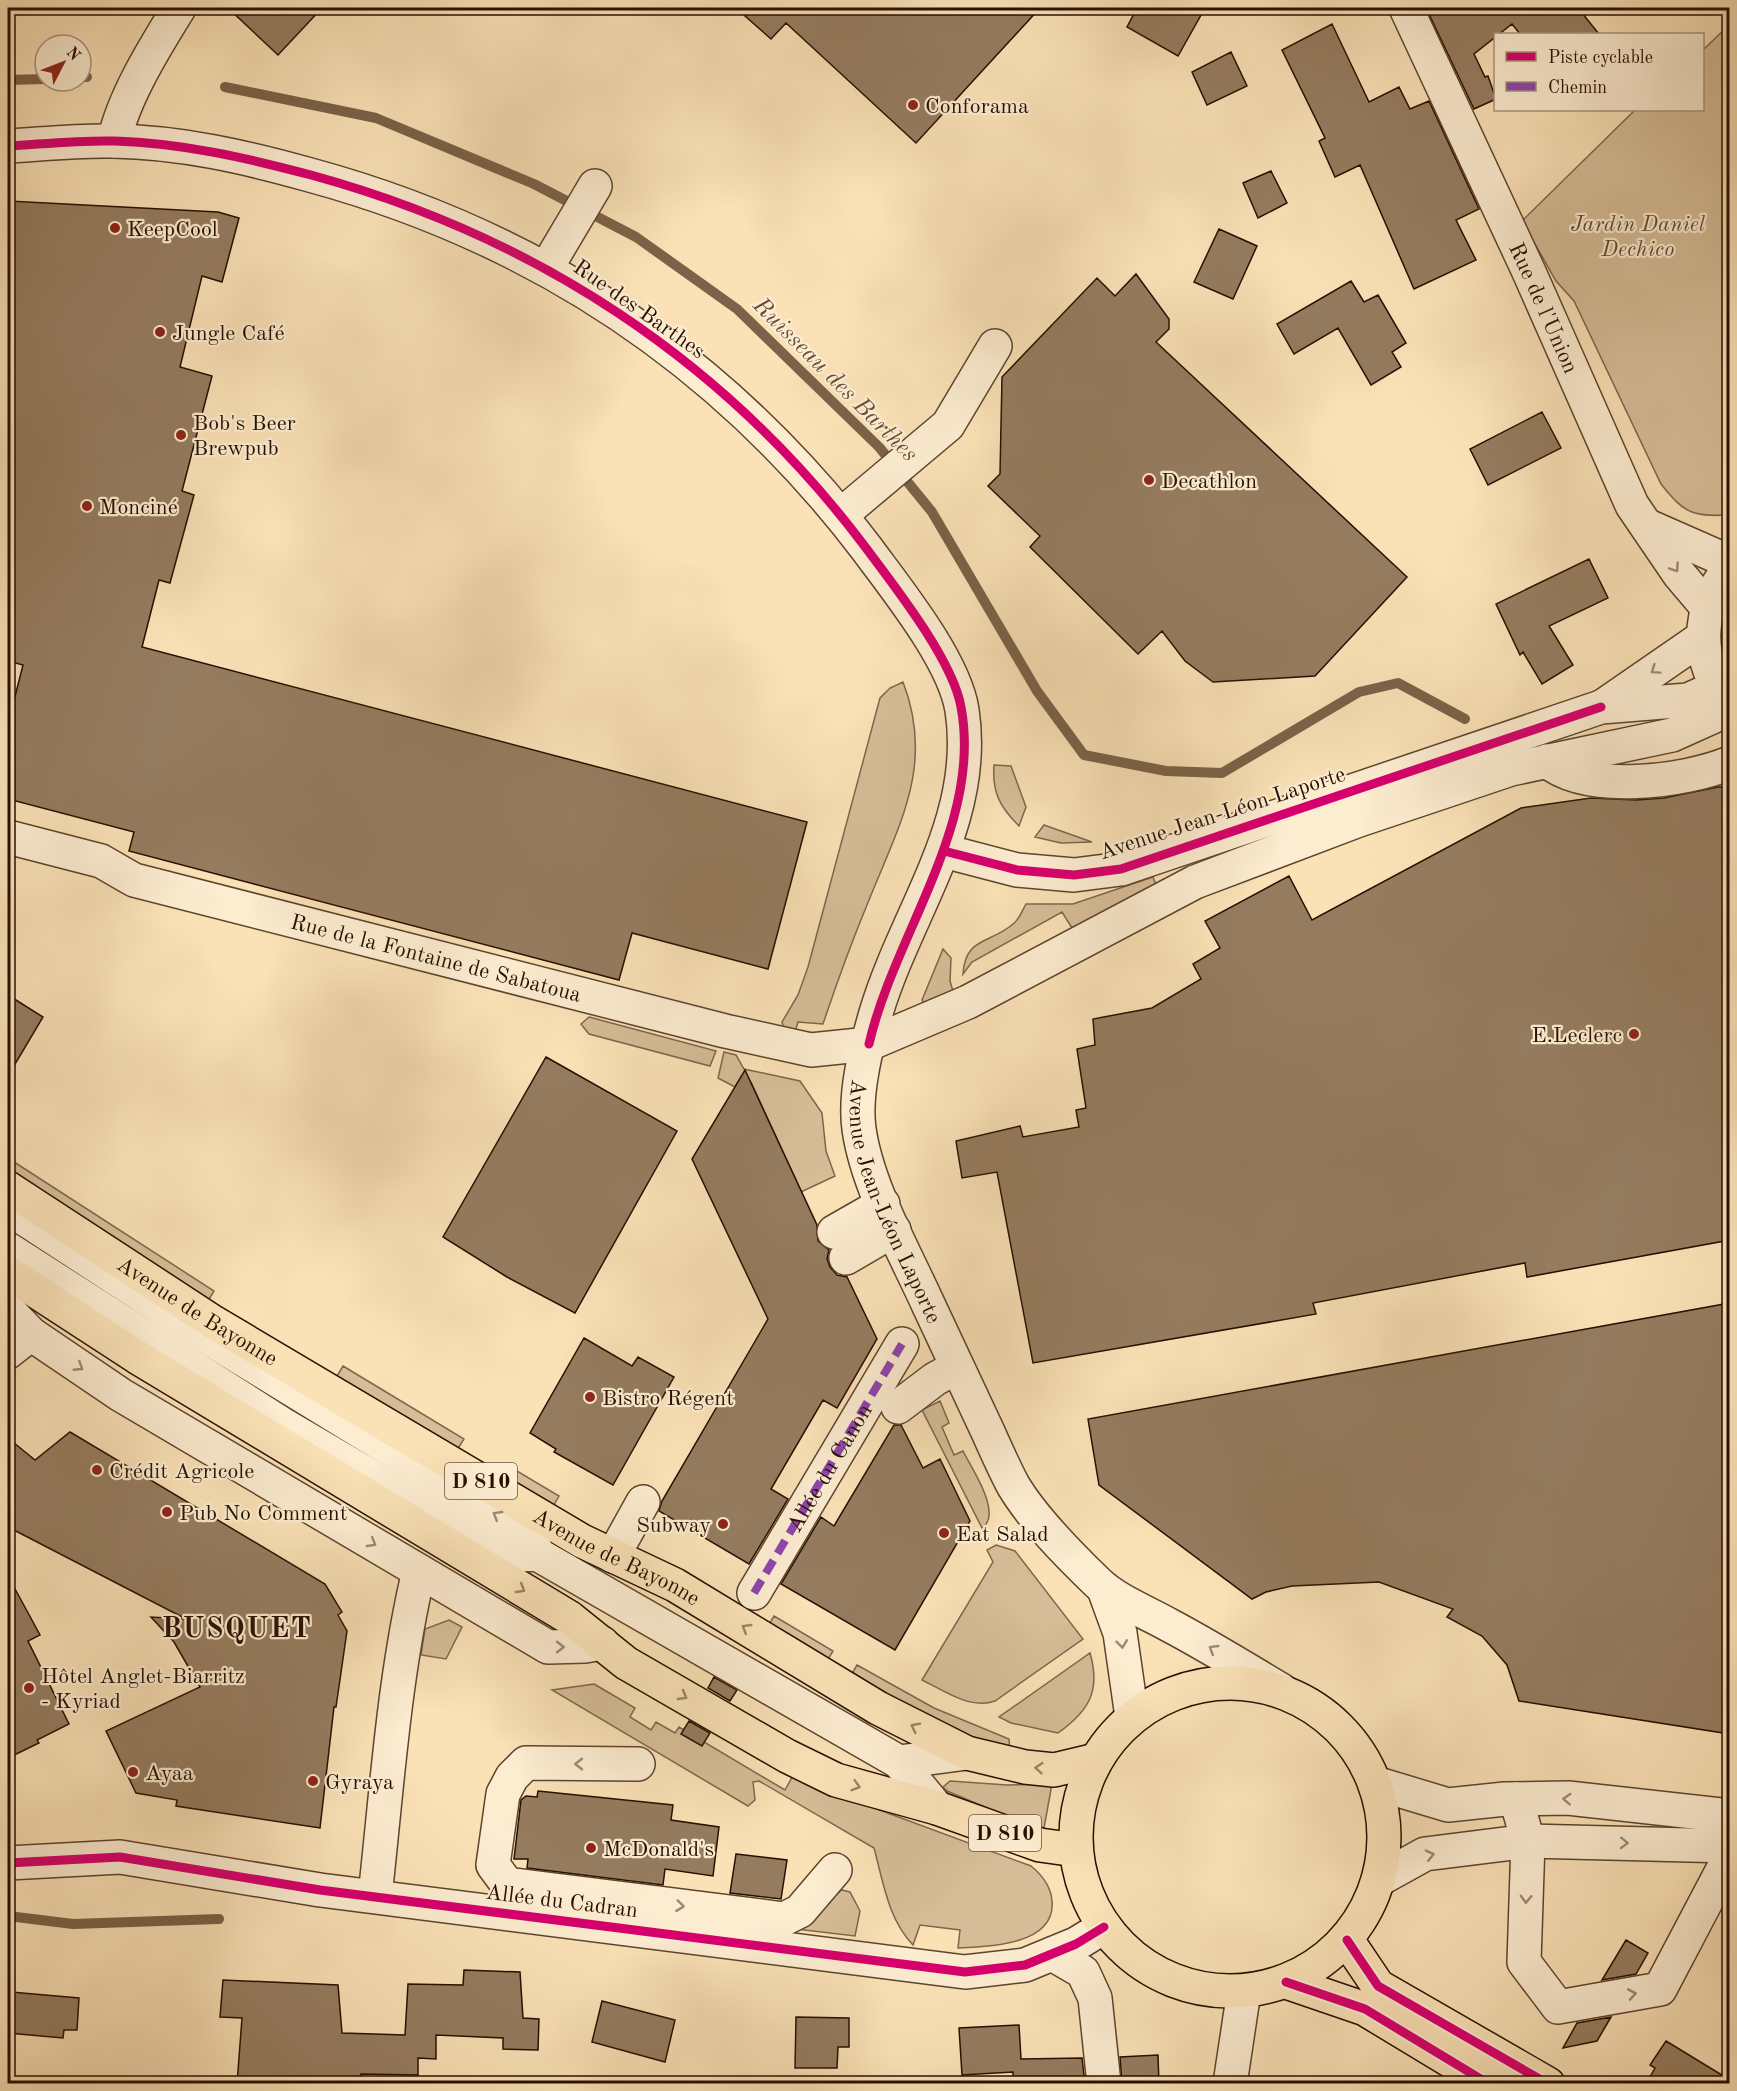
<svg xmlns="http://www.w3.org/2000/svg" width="1737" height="2091" font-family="'Old Standard TT',serif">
	<rect width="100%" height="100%" fill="#fae1b6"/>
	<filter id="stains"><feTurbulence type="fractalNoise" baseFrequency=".00333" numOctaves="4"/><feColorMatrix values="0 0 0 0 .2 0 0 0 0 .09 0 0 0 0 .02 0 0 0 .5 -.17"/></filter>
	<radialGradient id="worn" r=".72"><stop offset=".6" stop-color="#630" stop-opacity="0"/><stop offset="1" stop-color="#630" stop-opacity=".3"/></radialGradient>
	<path fill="#d6bd97" stroke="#7f664c" stroke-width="1.5" d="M1729 25V515C1692 517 1684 513 1661 484L1574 301 1556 281 1522 221 1635 110H1702L1703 50Z
		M903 682C935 765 899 825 869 900 852 941 837 982 823 1024L798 1022 795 1032 784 1030 782 1022 798 995 808 967 880 698 890 688Z
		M994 765 1011 766 1026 807 1019 826C1000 807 992 793 994 765Z
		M1044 825 1092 842 1061 843 1035 837Z
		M1153 877 1156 885 1072 928 1062 912 972 962 963 974C965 937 990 944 1013 924 1019 920 1022 911 1026 904H1073Z
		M943 949 951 958 950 981 953 991 924 1004 922 1000Z
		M589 1017 716 1051 710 1066 589 1034 581 1024Z
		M724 1052 736 1055 744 1069 800 1081 822 1113 826 1151 835 1176 801 1192 751 1082 741 1077 735 1087 718 1078Z
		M11 1160 214 1291 205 1306 8 1178V1166Z
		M343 1366 464 1439 455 1453 334 1381Z
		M940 1401 949 1423 942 1427 954 1455 963 1451C972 1469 1003 1514 982 1528L922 1410Z
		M507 1465 559 1496 551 1510 498 1478Z
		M996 1545 1015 1551 1083 1639 995 1701C970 1710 945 1691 922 1680L993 1562 987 1550Z
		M774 1616 833 1651 827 1661 768 1626Z
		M449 1620 462 1627 446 1659 421 1655 425 1629Z
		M1090 1653C1101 1691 1089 1711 1058 1733L1011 1723 999 1717Z
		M857 1665 934 1708 1009 1739 1010 1752 973 1740 850 1677Z
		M594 1684 635 1708 630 1717 651 1730 656 1722 675 1733 679 1727 785 1790 795 1772 839 1795 1031 1866C1042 1875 1051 1886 1052 1901 1056 1945 988 1947 958 1948L960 1930 920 1925 913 1945C888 1919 883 1881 874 1848L759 1781 753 1782 755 1800 748 1806 552 1690Z
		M950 1781 1007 1785 1052 1784 1044 1828 1039 1830 947 1791 943 1787Z
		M842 1890 850 1892 860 1911 855 1936 787 1928Z"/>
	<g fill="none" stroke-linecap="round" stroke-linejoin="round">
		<path stroke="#7b6248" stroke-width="10" d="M81 77H87
			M8 80 45 79
			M225 87 376 118 534 184 636 237 737 309 879 447 932 512 1037 691 1084 755 1166 771 1222 773 1359 692 1398 683 1465 719
			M8 1916 73 1924 219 1919"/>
	</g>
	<path fill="#957c5f" stroke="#280f00" stroke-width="1.5" d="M228 8H322L278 55Z
		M736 8H1040L916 143 786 23 771 39Z
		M1137 8H1205L1178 56 1127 27Z
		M1438 8H1578L1599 34H1520L1512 24 1474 54 1485 77 1488 76 1496 99 1474 109 1429 14Z
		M1332 24 1369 102 1399 87 1410 109 1429 101 1479 209 1456 220 1476 260 1414 289 1360 165 1335 177 1319 141 1325 138 1282 50Z
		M1231 52 1247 86 1207 105 1192 72Z
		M1271 171 1287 203 1258 218 1243 183Z
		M8 201 218 212 239 218 222 282 202 276 180 367 212 376 182 491 194 495 170 583 159 580 142 647 807 822 768 969 632 933 619 980 129 851 134 832 8 799V724L23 665 8 661Z
		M1219 229 1257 246 1233 299 1194 282Z
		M1136 274 1169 319V329L1156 342 1407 577 1315 676 1213 682 1185 661 1162 631 1138 654 1030 547 1040 536 988 486 1000 474 1002 377 1097 278 1115 296Z
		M1351 281 1364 302 1378 295 1406 343 1392 352 1401 367 1371 385 1338 328 1294 354 1277 324Z
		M1542 412 1561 448 1488 485 1470 449Z
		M1589 559 1608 598 1549 626 1573 665 1542 684 1523 652 1520 655 1496 604Z
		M1718 787H1730V1240L1527 1277 1525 1263 1313 1303 1316 1314 1033 1363 997 1172 962 1178 956 1141 1020 1126 1023 1137 1079 1127 1076 1110 1086 1108 1077 1049 1095 1045 1093 1019 1152 1008 1201 979 1193 964 1220 948 1205 921 1289 876 1312 920 1521 808 1591 798 1636 800 1664 798Z
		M8 995 43 1017 8 1076Z
		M546 1057 677 1131 575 1313 507 1277 443 1237Z
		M745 1070 817 1225 818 1241 829 1250 827 1259 830 1267 837 1275 847 1277 877 1339 837 1408 823 1400 771 1489 788 1499 749 1564 659 1511 662 1501 768 1319 692 1159Z
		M1730 1303V1734L1519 1701 1507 1665 1482 1636 1447 1617 1453 1609 1379 1582 1292 1586 1266 1592 1252 1599 1099 1485 1088 1419Z
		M584 1338 632 1366 638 1357 674 1377 613 1485 554 1452 556 1449 530 1433Z
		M894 1425H901L923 1468 940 1459 970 1521 895 1650 781 1584 821 1517 834 1526Z
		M70 1432 325 1584 342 1612 338 1615 347 1631 336 1707H334L320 1828 176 1806 177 1800 136 1793 106 1731 200 1687 174 1642 151 1617 186 1619 8 1527V1438L35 1460Z
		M8 1576 40 1635 28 1641 69 1724 37 1740 39 1743 8 1758Z
		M714 1677 737 1690 730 1701 708 1688Z
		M689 1721 710 1733 702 1746 681 1734Z
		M538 1791 673 1805 671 1820 719 1827 713 1876 665 1869 663 1885 527 1868 528 1859H514L521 1800 526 1796 537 1797Z
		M736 1854 787 1860 781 1899 730 1893Z
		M1626 1940 1648 1953 1636 1974 1602 1980Z
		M464 1970 520 1972 523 2018 539 2019 538 2050 503 2049V2038L436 2035V2059L418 2058V2075L361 2074 360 2084H237L242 2018 220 2017 223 1980 338 1985 342 2033 405 2035 408 1984 463 1985Z
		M11 1992 79 1998 77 2030H64L63 2038 8 2033Z
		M602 2001 675 2020 665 2062 592 2042Z
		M796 2017 849 2018V2047H838L837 2068H795Z
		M1611 2017 1597 2041 1563 2048 1577 2023Z
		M1019 2025 1021 2059 1082 2058 1085 2084H1013V2072L962 2075 959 2028Z
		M1666 2041 1730 2080V2084H1646L1655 2068 1650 2065Z
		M1158 2055 1159 2084H1122L1120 2057Z"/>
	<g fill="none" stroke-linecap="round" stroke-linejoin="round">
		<defs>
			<g id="minor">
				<path id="s1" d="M1406 8 1529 272 1632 505 1679 574 1707 607"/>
				<path d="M114 141C124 96 155 47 179 8"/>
				<path id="s2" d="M8 146C43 144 78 140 113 141 180 142 246 157 310 175 538 237 724 361 867 549 897 590 954 660 962 710 979 821 906 912 876 1013 866 1047 854 1093 859 1129 867 1186 904 1251 928 1304 948 1347 968 1389 988 1432 996 1450 1004 1468 1013 1485 1033 1519 1070 1556 1098 1583 1117 1601 1146 1612 1169 1625 1207 1645 1244 1668 1281 1690"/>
				<path d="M547 267 595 186"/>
				<path d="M841 515 948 425 995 346"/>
				<path d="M1648 526 1730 562"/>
				<path d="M1730 567C1696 610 1694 661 1730 704"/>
				<path d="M1603 706 1703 637"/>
				<path d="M1547 761C1587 794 1684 782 1730 763"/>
				<path id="s3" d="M8 837 101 861 134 880 725 1031 811 1050 869 1044 968 1002 1195 882 1359 820 1511 769 1672 735 1730 709"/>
				<path d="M944 851 1017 870 1074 875 1121 869 1601 707 1688 700 1717 687"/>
				<path d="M8 1208 190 1327 531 1536 537 1554"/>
				<path d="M834 1232 883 1204"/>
				<path d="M8 1249 282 1424 507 1556 537 1554 899 1762 937 1808"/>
				<path d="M846 1258 894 1230"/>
				<path d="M8 1310 31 1334 121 1395 548 1647 585 1646 602 1643"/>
				<path d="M8 1352 31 1334"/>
				<path d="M898 1407 935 1379 957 1367"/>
				<path d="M613 1556 643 1502"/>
				<path d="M1104 1589 1120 1633 1132 1717"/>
				<path id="s4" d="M754 1593 902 1344"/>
				<path d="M899 1762 967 1753"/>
				<path d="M638 1764 526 1763 512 1777 503 1794 493 1865 507 1884 784 1919 800 1911 835 1870"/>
				<path d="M1375 1783 1448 1805 1505 1799 1568 1798 1730 1816"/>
				<path d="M1516 1799 1528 1841 1524 1962 1558 2007 1660 1989 1730 1856"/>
				<path d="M8 1863 120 1857 320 1890 965 1972 1025 1965 1076 1944 1104 1927"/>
				<path d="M1378 1880 1425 1854 1528 1841 1730 1846"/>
				<path d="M375 1896C387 1788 394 1676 419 1571"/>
				<path d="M1052 1954 1083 1972 1095 1998 1104 2084"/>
				<path d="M1230 2084 1244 1991"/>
			</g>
			<g id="major">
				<path id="s5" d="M8 1188 213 1322 582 1541 675 1585 878 1708 967 1753 1025 1767 1054 1770 1096 1760"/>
				<path d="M8 1273 137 1357 570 1618 626 1663 787 1756 836 1780 937 1808 1040 1845 1076 1850"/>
				<circle cx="1230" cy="1837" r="154"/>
				<path d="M1347 1940 1378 1986 1548 2084"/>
				<path d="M1286 1982 1365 2009 1489 2084"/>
			</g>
		</defs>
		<use href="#minor" stroke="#5c442e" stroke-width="36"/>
		<use href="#major" stroke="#280f00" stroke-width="36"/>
		<use href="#minor" stroke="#fcecd0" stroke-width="33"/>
		<use href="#major" stroke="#fae1b6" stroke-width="33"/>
		<path stroke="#8e44ad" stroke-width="8" stroke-dasharray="15 8" stroke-linecap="butt" d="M754 1593 902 1344"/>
		<defs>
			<path id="cycleway" d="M8 146C43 144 79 140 115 141 182 143 247 158 311 175 534 236 723 359 863 544 893 584 953 660 961 707 983 824 894 935 869 1044
				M944 851 1017 870 1074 875 1121 869 1601 707
				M8 1863 120 1857 320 1890 965 1972 1025 1965 1076 1944 1104 1927
				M1347 1940 1378 1986 1548 2084
				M1286 1982 1365 2009 1489 2084"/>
		</defs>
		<use href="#cycleway" stroke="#fcecd0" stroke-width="13"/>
		<use href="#cycleway" stroke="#d6006c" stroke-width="9"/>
	</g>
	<defs><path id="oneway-chevron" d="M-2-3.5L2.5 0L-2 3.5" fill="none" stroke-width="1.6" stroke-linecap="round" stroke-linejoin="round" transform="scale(1.5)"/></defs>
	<g stroke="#9d8972">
		<use href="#oneway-chevron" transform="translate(1675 568) rotate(56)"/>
		<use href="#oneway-chevron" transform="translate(1655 670) rotate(145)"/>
		<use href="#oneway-chevron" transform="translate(79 1367) rotate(33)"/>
		<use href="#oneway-chevron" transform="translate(497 1515) rotate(-149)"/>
		<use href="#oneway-chevron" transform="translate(372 1543) rotate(31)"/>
		<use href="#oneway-chevron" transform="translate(1122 1644) rotate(83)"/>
		<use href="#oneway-chevron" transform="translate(560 1647)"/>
		<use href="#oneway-chevron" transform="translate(1213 1649) rotate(-149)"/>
		<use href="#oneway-chevron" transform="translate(579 1764) rotate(-180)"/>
		<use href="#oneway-chevron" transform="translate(1567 1799) rotate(-177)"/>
		<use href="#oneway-chevron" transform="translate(1624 1843) rotate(2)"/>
		<use href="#oneway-chevron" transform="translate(1430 1855) rotate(-13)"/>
		<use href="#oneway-chevron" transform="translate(1526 1899) rotate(92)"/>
		<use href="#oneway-chevron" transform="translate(680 1906) rotate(7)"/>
		<use href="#oneway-chevron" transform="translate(1632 1994) rotate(-10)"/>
	</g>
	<g stroke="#9c8264">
		<use href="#oneway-chevron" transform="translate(521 1589) rotate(31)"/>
		<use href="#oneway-chevron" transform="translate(746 1628) rotate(-149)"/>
		<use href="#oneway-chevron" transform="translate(683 1696) rotate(30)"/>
		<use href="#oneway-chevron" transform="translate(915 1727) rotate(-153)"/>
		<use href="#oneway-chevron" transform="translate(1039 1768) rotate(-175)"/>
		<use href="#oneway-chevron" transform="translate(856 1786) rotate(16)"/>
	</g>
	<g fill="#8f2418" stroke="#fcecd0" stroke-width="2">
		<circle cx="913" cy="105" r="6"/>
		<circle cx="115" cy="228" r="6"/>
		<circle cx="160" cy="332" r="6"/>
		<circle cx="181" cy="435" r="6"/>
		<circle cx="1149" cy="480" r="6"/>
		<circle cx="87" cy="506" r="6"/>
		<circle cx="1634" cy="1034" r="6"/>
		<circle cx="590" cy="1397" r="6"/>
		<circle cx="97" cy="1470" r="6"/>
		<circle cx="167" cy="1512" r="6"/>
		<circle cx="723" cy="1524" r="6"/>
		<circle cx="944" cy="1533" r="6"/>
		<circle cx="29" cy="1688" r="6"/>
		<circle cx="133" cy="1772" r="6"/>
		<circle cx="313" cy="1781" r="6"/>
		<circle cx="591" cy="1848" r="6"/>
	</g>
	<g text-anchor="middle" stroke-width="4.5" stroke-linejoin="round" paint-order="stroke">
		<g fill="#fcecd0" stroke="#68513e" stroke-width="1.5">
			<rect x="445" y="1463" width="72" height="36" rx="4.5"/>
			<rect x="969" y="1815" width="72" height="36" rx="4.5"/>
		</g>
		<g font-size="21" font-weight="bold" fill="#280f00">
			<text x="481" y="1488">D 810</text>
			<text x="1005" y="1840">D 810</text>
		</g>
		<g font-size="22" fill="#280f00" stroke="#fcecd0" text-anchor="start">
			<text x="925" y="113">Conforama</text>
			<text x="127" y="236">KeepCool</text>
			<text x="172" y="340">Jungle Café</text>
			<text x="193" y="430">Bob's Beer<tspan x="193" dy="25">Brewpub</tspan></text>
			<text x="1161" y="488">Decathlon</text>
			<text x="99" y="514">Monciné</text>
			<text x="1622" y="1042" text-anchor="end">E.Leclerc</text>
			<text x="602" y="1405">Bistro Régent</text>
			<text x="109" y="1478">Crédit Agricole</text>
			<text x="179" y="1520">Pub No Comment</text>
			<text x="711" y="1532" text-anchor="end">Subway</text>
			<text x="956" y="1541">Eat Salad</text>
			<text x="41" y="1683">Hôtel Anglet-Biarritz<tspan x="41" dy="25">- Kyriad</tspan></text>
			<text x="145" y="1780">Ayaa</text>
			<text x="325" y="1789">Gyraya</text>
			<text x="603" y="1856">McDonald's</text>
		</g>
		<g font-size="22" font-style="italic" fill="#654c35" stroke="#fcecd0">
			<text x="1638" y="231">Jardin Daniel<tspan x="1638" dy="25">Dechico</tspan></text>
		</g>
		<g font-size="22" fill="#280f00" stroke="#fcecd0">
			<text transform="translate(640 308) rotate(35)" y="8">Rue des Barthes</text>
			<text dy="8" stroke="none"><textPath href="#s1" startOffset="330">Rue de l'Union</textPath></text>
			<text transform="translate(1222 812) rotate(-18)" y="8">Avenue Jean-Léon Laporte</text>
			<text dy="8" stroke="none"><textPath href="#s3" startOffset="446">Rue de la Fontaine de Sabatoua</textPath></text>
			<text dy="8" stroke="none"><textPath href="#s2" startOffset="1694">Avenue Jean-Léon Laporte</textPath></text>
			<text dy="8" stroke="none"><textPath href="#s5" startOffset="226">Avenue de Bayonne</textPath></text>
			<text dy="8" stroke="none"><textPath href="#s4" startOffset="146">Allée du Canon</textPath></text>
			<text dy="8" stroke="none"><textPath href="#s5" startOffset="712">Avenue de Bayonne</textPath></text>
			<text transform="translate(562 1900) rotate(7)" y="8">Allée du Cadran</text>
		</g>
		<g font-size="24" font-style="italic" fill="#674e36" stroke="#fcecd0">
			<text transform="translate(836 379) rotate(45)" y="8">Ruisseau des Barthes</text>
		</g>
		<g font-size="28" font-weight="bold" letter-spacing="1.5" fill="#280f00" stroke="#fcecd0">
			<text x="237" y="1637">BUSQUET</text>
		</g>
	</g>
	<rect width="1737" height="2091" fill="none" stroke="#fae1b6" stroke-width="30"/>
	<rect x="9" y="9" width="1719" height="2073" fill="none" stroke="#280f00" stroke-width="3"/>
	<rect x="15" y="15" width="1707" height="2061" fill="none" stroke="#280f00" stroke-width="1.5"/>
	<rect x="1494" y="33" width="210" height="78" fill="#fcecd0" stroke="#a7947d" stroke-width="1.5"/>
	<rect x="1506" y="52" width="30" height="9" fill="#d6006c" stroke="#a7947d" stroke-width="1.5"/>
	<text x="1548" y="63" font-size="18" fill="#280f00">Piste cyclable</text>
	<rect x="1506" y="82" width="30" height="9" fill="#8e44ad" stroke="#a7947d" stroke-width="1.5"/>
	<text x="1548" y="93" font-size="18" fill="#280f00">Chemin</text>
	<g transform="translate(63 63) rotate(48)"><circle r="28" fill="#fcecd0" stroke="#a7947d" stroke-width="1.5"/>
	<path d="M0-4.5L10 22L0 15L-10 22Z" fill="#8f2418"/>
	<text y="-9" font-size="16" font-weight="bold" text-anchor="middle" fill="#280f00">N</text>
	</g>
	<rect width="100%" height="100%" filter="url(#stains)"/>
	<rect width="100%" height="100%" fill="url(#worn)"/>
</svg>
